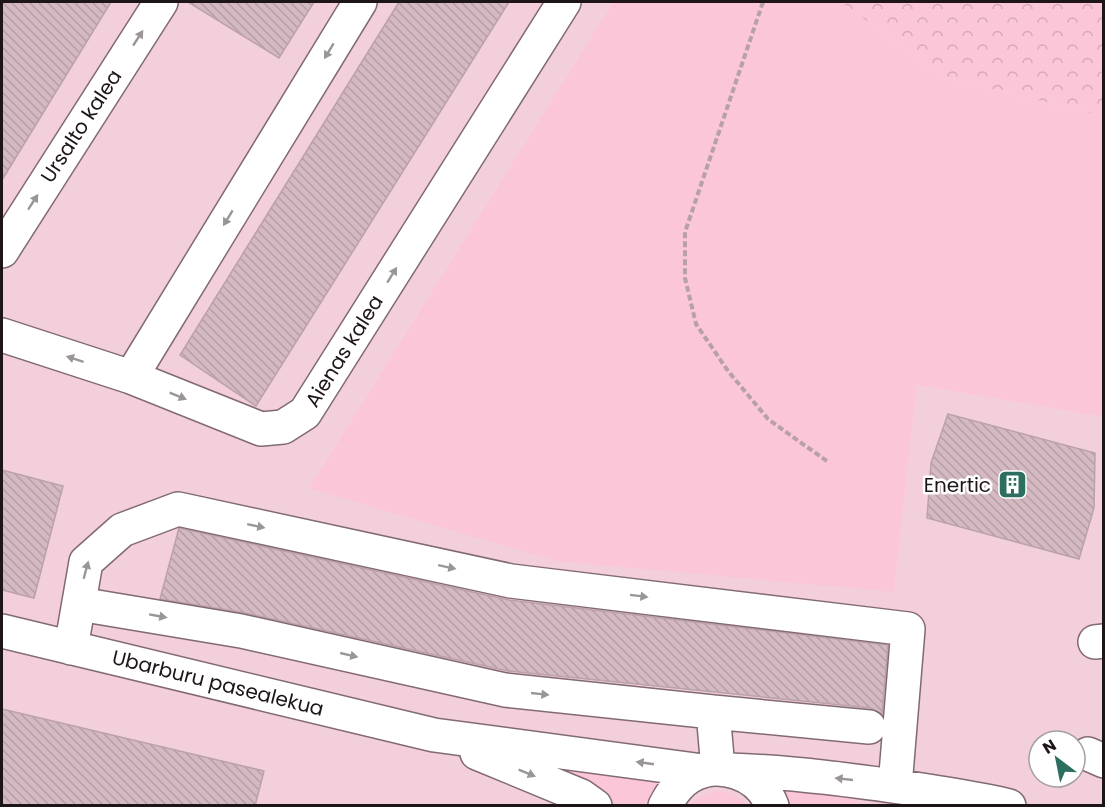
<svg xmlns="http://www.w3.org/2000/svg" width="1105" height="807" font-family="Poppins,sans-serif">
	<defs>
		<pattern id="forest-crowns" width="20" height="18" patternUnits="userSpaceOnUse" patternTransform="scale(1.5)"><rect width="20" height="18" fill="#fac6d8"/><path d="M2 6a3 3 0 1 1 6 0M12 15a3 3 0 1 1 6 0" fill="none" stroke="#d6a9b9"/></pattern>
		<pattern id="building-back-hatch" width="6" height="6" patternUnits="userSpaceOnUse" patternTransform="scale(1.5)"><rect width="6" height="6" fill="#d4b9c2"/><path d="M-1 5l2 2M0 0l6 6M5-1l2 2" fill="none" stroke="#b69ea6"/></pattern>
	</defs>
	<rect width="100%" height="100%" fill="#fadee7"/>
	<path fill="#f2cfdb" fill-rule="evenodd" d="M2 2H613L309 488 894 592 917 385 1103 417V805L2 806ZM1039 741H1075V777H1039Z"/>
	<path fill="#fac6d8" d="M613 2H841L944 77 1103 116V417L917 385 894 592 556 561 309 488Z
		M558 768 659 782 647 805H616L558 771Z
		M787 787 855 793 858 799 853 805H788L784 790Z
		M718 791C731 793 738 796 747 805H691C699 796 706 793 718 791Z"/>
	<path fill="url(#forest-crowns)" d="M841 2H1103V116L944 77Z"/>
	<path fill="url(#building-back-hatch)" stroke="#bba1aa" stroke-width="1.5" d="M2 2H111L2 180Z
		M188 2H314L279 58Z
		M399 2H509L256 406 180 355Z
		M948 414 1095 453 1094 508 1079 559 927 518 931 463Z
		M2 470 63 486 34 598 2 590Z
		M179 528 509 600 888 645 882 714 871 708 508 671 245 613 160 599Z
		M2 709 264 771 255 806H2Z"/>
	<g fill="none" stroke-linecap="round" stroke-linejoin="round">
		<defs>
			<path id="minor" d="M360 2 131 377 261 429 283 427 305 413 564 2
				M2 251 161 2
				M2 335 131 377
				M79 604 241 631 505 690 713 712
				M2 631 434 735 703 771
				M1095 642 1104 641
				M71 648 86 562 122 530 178 509 511 581 908 629 895 786
				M477 753 581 796 595 806
				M1088 754 1104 761
				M718 769 713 712 869 727
				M729 770C794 772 858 781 922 790 951 795 980 799 1009 806
				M665 806C671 794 678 784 689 777 718 759 760 773 772 806"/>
		</defs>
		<use href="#minor" stroke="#826a72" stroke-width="36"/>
		<path stroke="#b7a0a8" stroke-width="4" stroke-dasharray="6 3" stroke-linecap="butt" d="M763 2 685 232V278L696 324 728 371 768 419 828 462"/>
		<use href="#minor" stroke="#fff" stroke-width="33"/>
	</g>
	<defs><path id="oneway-solid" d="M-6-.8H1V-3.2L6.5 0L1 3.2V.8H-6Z" transform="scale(1.5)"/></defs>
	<g fill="#9a9697">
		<use href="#oneway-solid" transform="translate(138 38) rotate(-57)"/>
		<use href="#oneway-solid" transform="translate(329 51) rotate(121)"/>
		<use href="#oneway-solid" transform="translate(33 202) rotate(-57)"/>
		<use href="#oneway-solid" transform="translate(228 218) rotate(121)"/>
		<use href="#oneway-solid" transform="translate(392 275) rotate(-58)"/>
		<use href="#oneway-solid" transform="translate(75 359) rotate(-162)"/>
		<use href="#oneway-solid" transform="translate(178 396) rotate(22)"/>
		<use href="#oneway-solid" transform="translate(256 526) rotate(12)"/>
		<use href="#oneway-solid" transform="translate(447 567) rotate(12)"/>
		<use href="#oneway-solid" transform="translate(86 570) rotate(-75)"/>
		<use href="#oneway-solid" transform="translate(639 596) rotate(7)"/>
		<use href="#oneway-solid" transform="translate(158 616) rotate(10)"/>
		<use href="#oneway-solid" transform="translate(349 655) rotate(13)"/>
		<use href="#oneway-solid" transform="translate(540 694) rotate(6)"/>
		<use href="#oneway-solid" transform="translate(645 763) rotate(-172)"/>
		<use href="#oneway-solid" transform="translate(527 773) rotate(22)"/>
		<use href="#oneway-solid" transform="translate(844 779) rotate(-174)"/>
	</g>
	<defs>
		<symbol id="building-square" viewBox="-11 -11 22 22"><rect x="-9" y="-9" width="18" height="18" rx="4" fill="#2c6e5f" stroke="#fff"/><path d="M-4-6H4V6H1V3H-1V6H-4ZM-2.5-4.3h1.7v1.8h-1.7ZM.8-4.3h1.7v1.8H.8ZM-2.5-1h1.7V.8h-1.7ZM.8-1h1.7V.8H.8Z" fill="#fff"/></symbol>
	</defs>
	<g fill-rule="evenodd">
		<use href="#building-square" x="996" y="468" width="33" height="33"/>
	</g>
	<g text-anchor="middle" stroke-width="5" stroke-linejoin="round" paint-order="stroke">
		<g font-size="20" fill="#1e1518" stroke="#fff">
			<text transform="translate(81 126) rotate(-57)" y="7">Ursalto kalea</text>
			<text transform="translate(344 351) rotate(-58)" y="7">Aienas kalea</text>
			<text transform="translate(218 683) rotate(14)" y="7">Ubarburu pasealekua</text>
		</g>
		<g font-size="20" fill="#1e1518" stroke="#fff" text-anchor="end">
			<text x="991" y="492">Enertic</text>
		</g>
	</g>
	<rect width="1105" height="807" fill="none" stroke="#1e1518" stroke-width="6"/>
	<g transform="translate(1057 759) rotate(328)"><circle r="28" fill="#ffffff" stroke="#a5a1a3" stroke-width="1.5"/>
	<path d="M0-4.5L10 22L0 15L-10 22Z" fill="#2c6e5f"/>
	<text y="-9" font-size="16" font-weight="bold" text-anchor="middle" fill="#1e1518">N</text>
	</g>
</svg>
